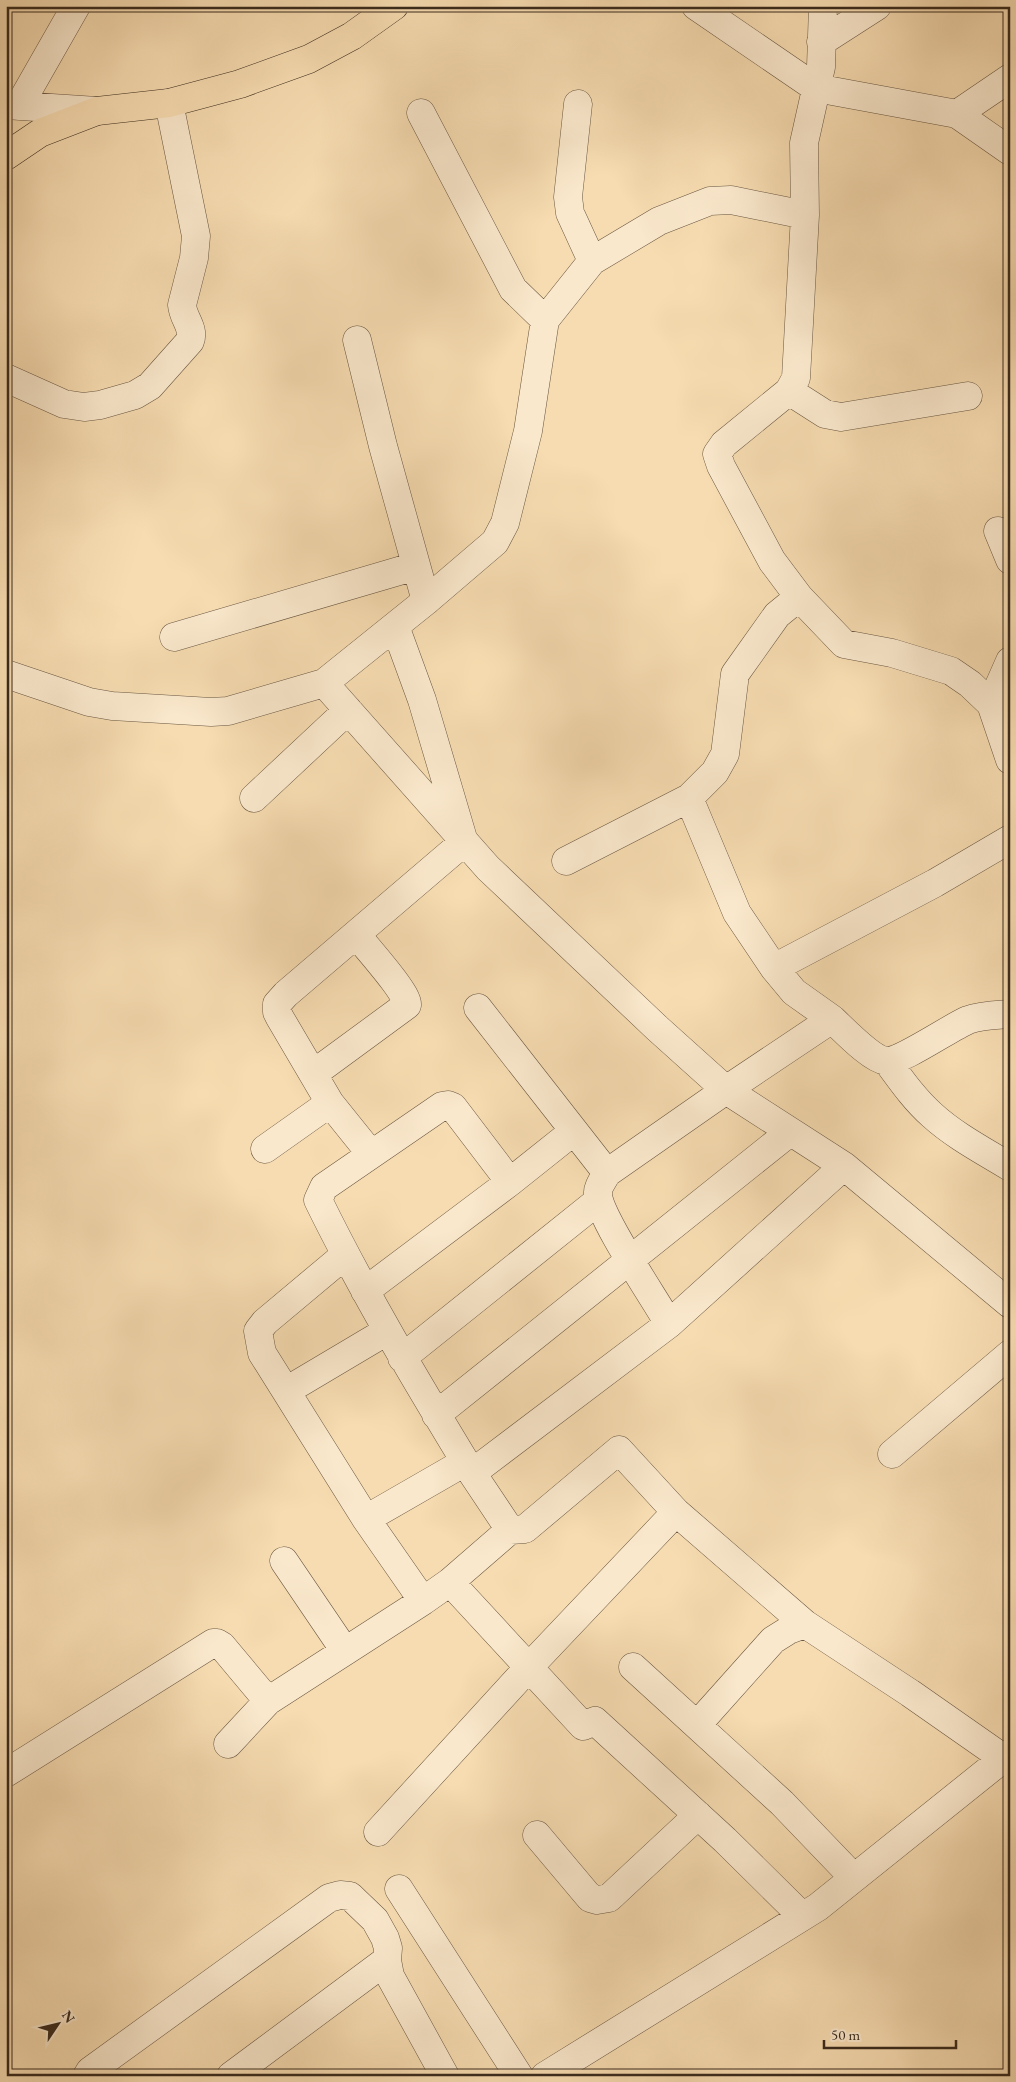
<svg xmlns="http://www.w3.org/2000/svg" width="1016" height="2082" font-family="'EB Garamond',serif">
	<rect width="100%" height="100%" fill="#f7dcb1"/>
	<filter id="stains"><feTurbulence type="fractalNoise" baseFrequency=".004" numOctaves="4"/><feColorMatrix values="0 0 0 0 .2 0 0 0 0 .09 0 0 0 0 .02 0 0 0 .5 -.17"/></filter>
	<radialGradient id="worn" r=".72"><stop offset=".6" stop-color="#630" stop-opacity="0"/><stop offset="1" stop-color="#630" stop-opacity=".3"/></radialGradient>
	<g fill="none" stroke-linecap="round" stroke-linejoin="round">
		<defs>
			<path id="minor" d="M696 6 816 88 957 114 1010 151
				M823 6 821 67 804 143 805 215 796 378 789 391 724 444 717 454 721 466 772 561 799 597 844 644 892 653 951 671 970 684 991 704 1010 760
				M821 42 877 6
				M578 104 568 197 570 213 592 261
				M6 105 97 111
				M19 106 76 6
				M421 113 513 289 545 320
				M957 114 1010 78
				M357 340 383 446 426 601
				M6 378 64 404 84 407 100 405 135 395 150 386 190 341C195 328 183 319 182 305L194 258 196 236 169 103
				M789 391 825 414 841 417 968 396
				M998 531 1010 560
				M799 597 777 615 735 674 725 754 715 772 689 798 737 913 774 968 794 992 832 1019
				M174 637 416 566
				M6 674 89 702 112 706 211 712 228 711 324 683 488 868 657 1028 726 1090 844 1166 1010 1304
				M324 683 426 601 495 542 505 523 528 431 545 320 592 261 659 221 710 201 731 200 805 215
				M991 704 1010 661
				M254 798 348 710
				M566 861 689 798
				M774 968 935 883 1010 839
				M478 1008 607 1173
				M887 1061C901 1080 914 1099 932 1115 955 1136 984 1151 1010 1167
				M313 1074 407 1005C409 994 365 946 356 934
				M265 1149 330 1103
				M371 1154 330 1103 280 1018 277 1012V1004L286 994 464 842 422 700 395 626
				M345 1255 265 1322 258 1331 262 1353 366 1519 423 1601 450 1582
				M365 1291 510 1182 574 1131
				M669 1324 844 1166
				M402 1358 598 1201
				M286 1391 387 1331
				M436 1415 790 1132
				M892 1454 1010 1354
				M472 1473C418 1384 364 1294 318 1200L324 1187 442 1106 448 1105 453 1107 510 1182
				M366 1519 465 1462
				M510 1530 525 1529 619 1450 676 1512
				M284 1561 345 1651
				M633 1667 782 1803 854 1878
				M697 1725 773 1640 789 1630 805 1624
				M228 1744 268 1701 423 1601
				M6 1773 213 1643H217L222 1646 268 1701
				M378 1832 529 1667 676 1512 805 1624 910 1693 1003 1758
				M537 1835 590 1898 597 1900 609 1898 698 1815
				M399 1889 519 2076
				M802 1916 725 1840 595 1721 583 1726 450 1582 510 1530 472 1473 669 1324C655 1299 599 1217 598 1194 597 1187 604 1179 607 1173L726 1090 832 1019C844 1030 871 1059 886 1061 901 1062 951 1027 968 1020 981 1015 996 1015 1010 1014
				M87 2076 90 2071 329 1898 340 1895 350 1896 375 1920 385 1938 388 1948 387 1960 390 1976 445 2076
				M231 2076 387 1960
				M545 2076 818 1907 1010 1753"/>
			<path id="major" d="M6 156 40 133 97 111 169 103 240 84 309 59 352 36 394 6"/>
		</defs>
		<use href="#minor" stroke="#695742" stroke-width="29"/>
		<use href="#major" stroke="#3a2b1d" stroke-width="29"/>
		<use href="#minor" stroke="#fae8cc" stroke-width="28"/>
		<use href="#major" stroke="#f7dcb1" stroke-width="28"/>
	</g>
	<rect width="1016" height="2082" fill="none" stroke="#f7dcb1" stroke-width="25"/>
	<rect x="8" y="8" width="1001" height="2067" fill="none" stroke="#3a2b1d" stroke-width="2.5"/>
	<rect x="12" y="12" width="991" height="2057" fill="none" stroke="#3a2b1d"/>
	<g transform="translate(58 2024) rotate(55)" stroke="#fae8cc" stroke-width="4" paint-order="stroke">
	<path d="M0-4L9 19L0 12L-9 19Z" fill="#3a2b1d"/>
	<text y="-8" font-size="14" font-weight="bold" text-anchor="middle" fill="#3a2b1d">N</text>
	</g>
	<path d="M824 2040v8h132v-8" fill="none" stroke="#3a2b1d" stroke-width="2.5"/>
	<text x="831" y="2040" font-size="15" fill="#3a2b1d" stroke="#fae8cc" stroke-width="4" paint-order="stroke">50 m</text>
	<rect width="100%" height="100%" filter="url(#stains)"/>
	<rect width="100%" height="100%" fill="url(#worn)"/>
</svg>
